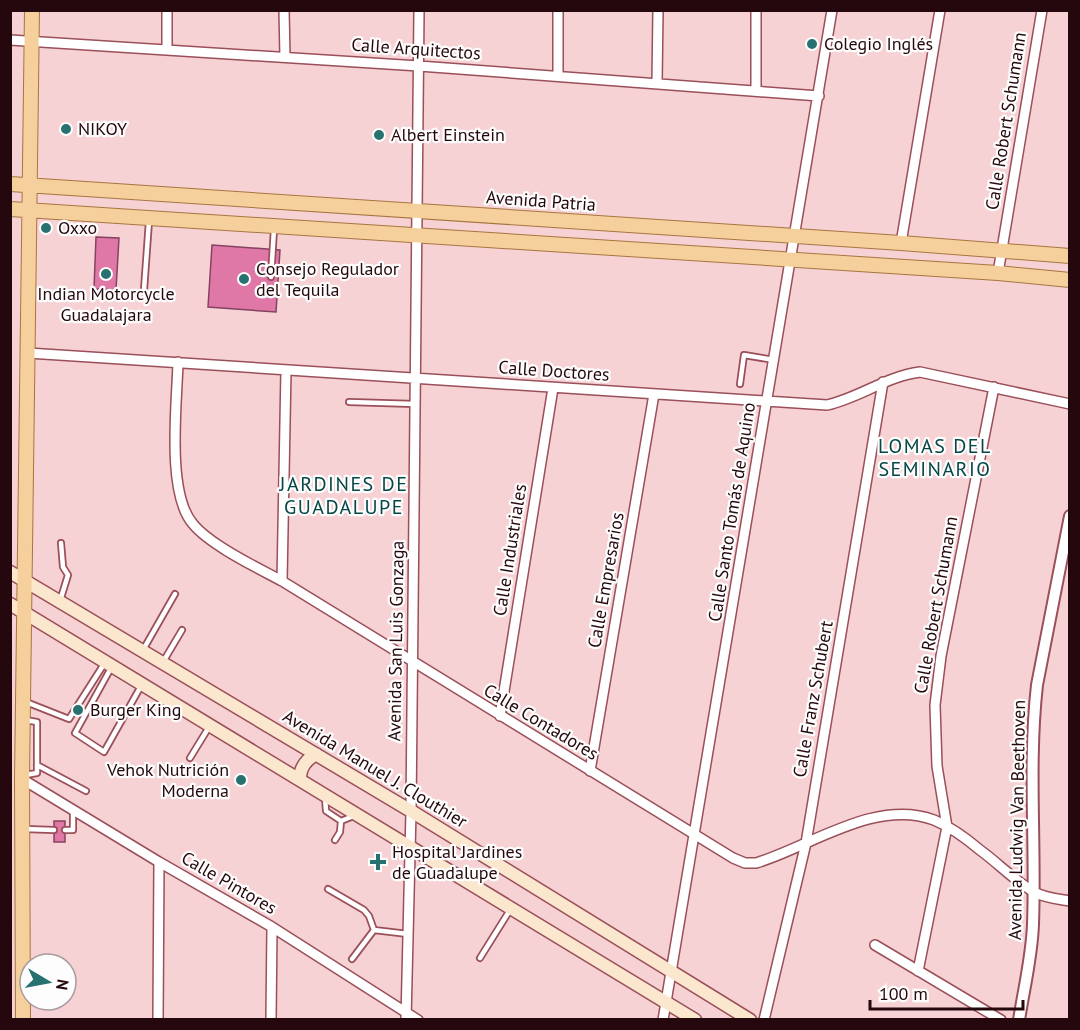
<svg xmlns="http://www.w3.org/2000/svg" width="1080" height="1030" font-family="'PT Sans',sans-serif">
	<rect width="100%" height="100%" fill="#f6d2d5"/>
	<path fill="#e078a7" stroke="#864261" stroke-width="1.5" d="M96 237 119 238 116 290 94 289Z
		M212 245 280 250 276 312 208 307Z
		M54 821H65V842H54Z"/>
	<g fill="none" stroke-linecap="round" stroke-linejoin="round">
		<defs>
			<path id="service" d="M271 277 274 229
				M144 290 149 221
				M740 384 744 355 774 360
				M349 402 415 404
				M60 601 68 575 63 567 61 543
				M143 650 175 594
				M163 662 182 630
				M111 668 75 733 104 752 141 686
				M26 702 69 719 104 664
				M25 720 37 722V773L25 775
				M190 758 209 727
				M37 765 86 791
				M325 797 326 811 341 821 356 815
				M25 829 54 830
				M65 830H73V810
				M335 840 340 832 341 821
				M328 889 364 910 369 916 374 930
				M480 958 510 910
				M352 959 374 930 408 934"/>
			<path id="minor" d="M284 10 285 57
				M10 40 419 66 819 96
				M167 50V10
				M558 76V10
				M657 83 658 10
				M756 91V10
				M901 243 940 10
				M998 273 1042 10
				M28 353 827 405C859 398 887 376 920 372L1070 404
				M178 362C177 403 166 493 193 524 210 545 258 568 282 581L733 858 745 863H756C810 847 875 798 934 820 951 827 967 839 980 850 998 863 1015 881 1034 892 1045 898 1058 899 1070 901
				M282 581 286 370
				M500 716 553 388
				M590 771 654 394
				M22 779 159 862 272 927 418 1020
				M875 945 1001 1020
				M918 971 947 827 937 766 935 705 941 656 994 387
				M158 1020 159 862
				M271 1020 272 927
				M406 1020 411 811 419 10
				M663 1020 832 10
				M764 1020 806 843 883 382"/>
			<path id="tertiary" d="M1019 1020C1024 988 1032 956 1033 924 1036 844 1028 765 1037 685L1070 516"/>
			<path id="secondary" d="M10 572 411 811 750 1020
				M10 604 695 1020
				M300 779C300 767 306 760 316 754"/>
			<path id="primary" d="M10 184 901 243 1070 256
				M10 209 998 273 1070 280
				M23 1020 22 779 32 10"/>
		</defs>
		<use href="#service" stroke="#9a4f59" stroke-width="8"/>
		<use href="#minor" stroke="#9a4f59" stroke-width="12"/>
		<use href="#tertiary" stroke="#9a4f59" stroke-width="14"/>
		<use href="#secondary" stroke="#9a4f59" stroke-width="15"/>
		<use href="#primary" stroke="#a8753f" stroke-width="16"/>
		<use href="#service" stroke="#fff" stroke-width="4.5"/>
		<use href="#minor" stroke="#fff" stroke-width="9"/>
		<use href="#tertiary" stroke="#fff" stroke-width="10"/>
		<use href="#secondary" stroke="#fae7ce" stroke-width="12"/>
		<use href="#primary" stroke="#f5d09c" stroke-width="14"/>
	</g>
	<g fill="#277170" stroke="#fdfdfd" stroke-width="2">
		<circle cx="812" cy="44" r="6"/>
		<circle cx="66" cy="129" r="6"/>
		<circle cx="379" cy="135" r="6"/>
		<circle cx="46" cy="228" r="6"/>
		<circle cx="106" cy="274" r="6"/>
		<circle cx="244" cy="279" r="6"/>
		<circle cx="78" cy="710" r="6"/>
		<circle cx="241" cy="780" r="6"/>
		<path d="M375 853h6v6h6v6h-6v6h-6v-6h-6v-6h6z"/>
	</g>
	<g text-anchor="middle" stroke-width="4.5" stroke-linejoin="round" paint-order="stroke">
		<g font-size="18" fill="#25080d" stroke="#fdfdfd" text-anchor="start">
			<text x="824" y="50">Colegio Inglés</text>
			<text x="78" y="135">NIKOY</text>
			<text x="391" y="141">Albert Einstein</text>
			<text x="58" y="234">Oxxo</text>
			<text x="256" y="275">Consejo Regulador<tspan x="256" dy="21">del Tequila</tspan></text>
			<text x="106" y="300" text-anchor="middle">Indian Motorcycle<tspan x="106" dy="21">Guadalajara</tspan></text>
			<text x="90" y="716">Burger King</text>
			<text x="229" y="776" text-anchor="end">Vehok Nutrición<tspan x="229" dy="21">Moderna</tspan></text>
			<text x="392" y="858">Hospital Jardines<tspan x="392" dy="21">de Guadalupe</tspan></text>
		</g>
		<g font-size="18" fill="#25080d" stroke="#fdfdfd">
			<text transform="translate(416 49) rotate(4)" y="6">Calle Arquitectos</text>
			<text transform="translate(1006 121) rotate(-81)" y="6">Calle Robert Schumann</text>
			<text transform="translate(541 201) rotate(4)" y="6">Avenida Patria</text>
			<text transform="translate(554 371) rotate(4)" y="6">Calle Doctores</text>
			<text transform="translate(732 512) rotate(-81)" y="6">Calle Santo Tomás de Aquino</text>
			<text transform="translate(510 550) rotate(-81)" y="6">Calle Industriales</text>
			<text transform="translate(606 580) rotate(-80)" y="6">Calle Empresarios</text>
			<text transform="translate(936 605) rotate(-80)" y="6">Calle Robert Schumann</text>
			<text transform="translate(396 641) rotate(-89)" y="6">Avenida San Luis Gonzaga</text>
			<text transform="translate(813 699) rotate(-80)" y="6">Calle Franz Schubert</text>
			<text transform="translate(541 722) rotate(31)" y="6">Calle Contadores</text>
			<text transform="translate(375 769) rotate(31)" y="6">Avenida Manuel J. Clouthier</text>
			<text transform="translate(1017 820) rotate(-89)" y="6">Avenida Ludwig Van Beethoven</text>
			<text transform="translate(229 883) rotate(30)" y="6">Calle Pintores</text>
		</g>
		<g font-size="20" letter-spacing="1.5" fill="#054746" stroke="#fdfdfd">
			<text x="935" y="453">LOMAS DEL<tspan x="935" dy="23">SEMINARIO</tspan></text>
			<text x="344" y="491">JARDINES DE<tspan x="344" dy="23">GUADALUPE</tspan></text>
		</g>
	</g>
	<rect width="1080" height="1030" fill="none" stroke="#25080d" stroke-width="24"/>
	<g transform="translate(48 982) rotate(100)"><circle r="28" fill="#fdfdfd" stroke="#a79b9d" stroke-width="1.5"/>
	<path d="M0-4.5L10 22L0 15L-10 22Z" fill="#277170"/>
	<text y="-9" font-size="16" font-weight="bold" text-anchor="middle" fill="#25080d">N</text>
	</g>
	<path d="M870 1000v9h153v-9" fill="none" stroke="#25080d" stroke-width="3"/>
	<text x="879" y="1000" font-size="18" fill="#25080d" stroke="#fdfdfd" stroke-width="4.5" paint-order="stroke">100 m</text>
</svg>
